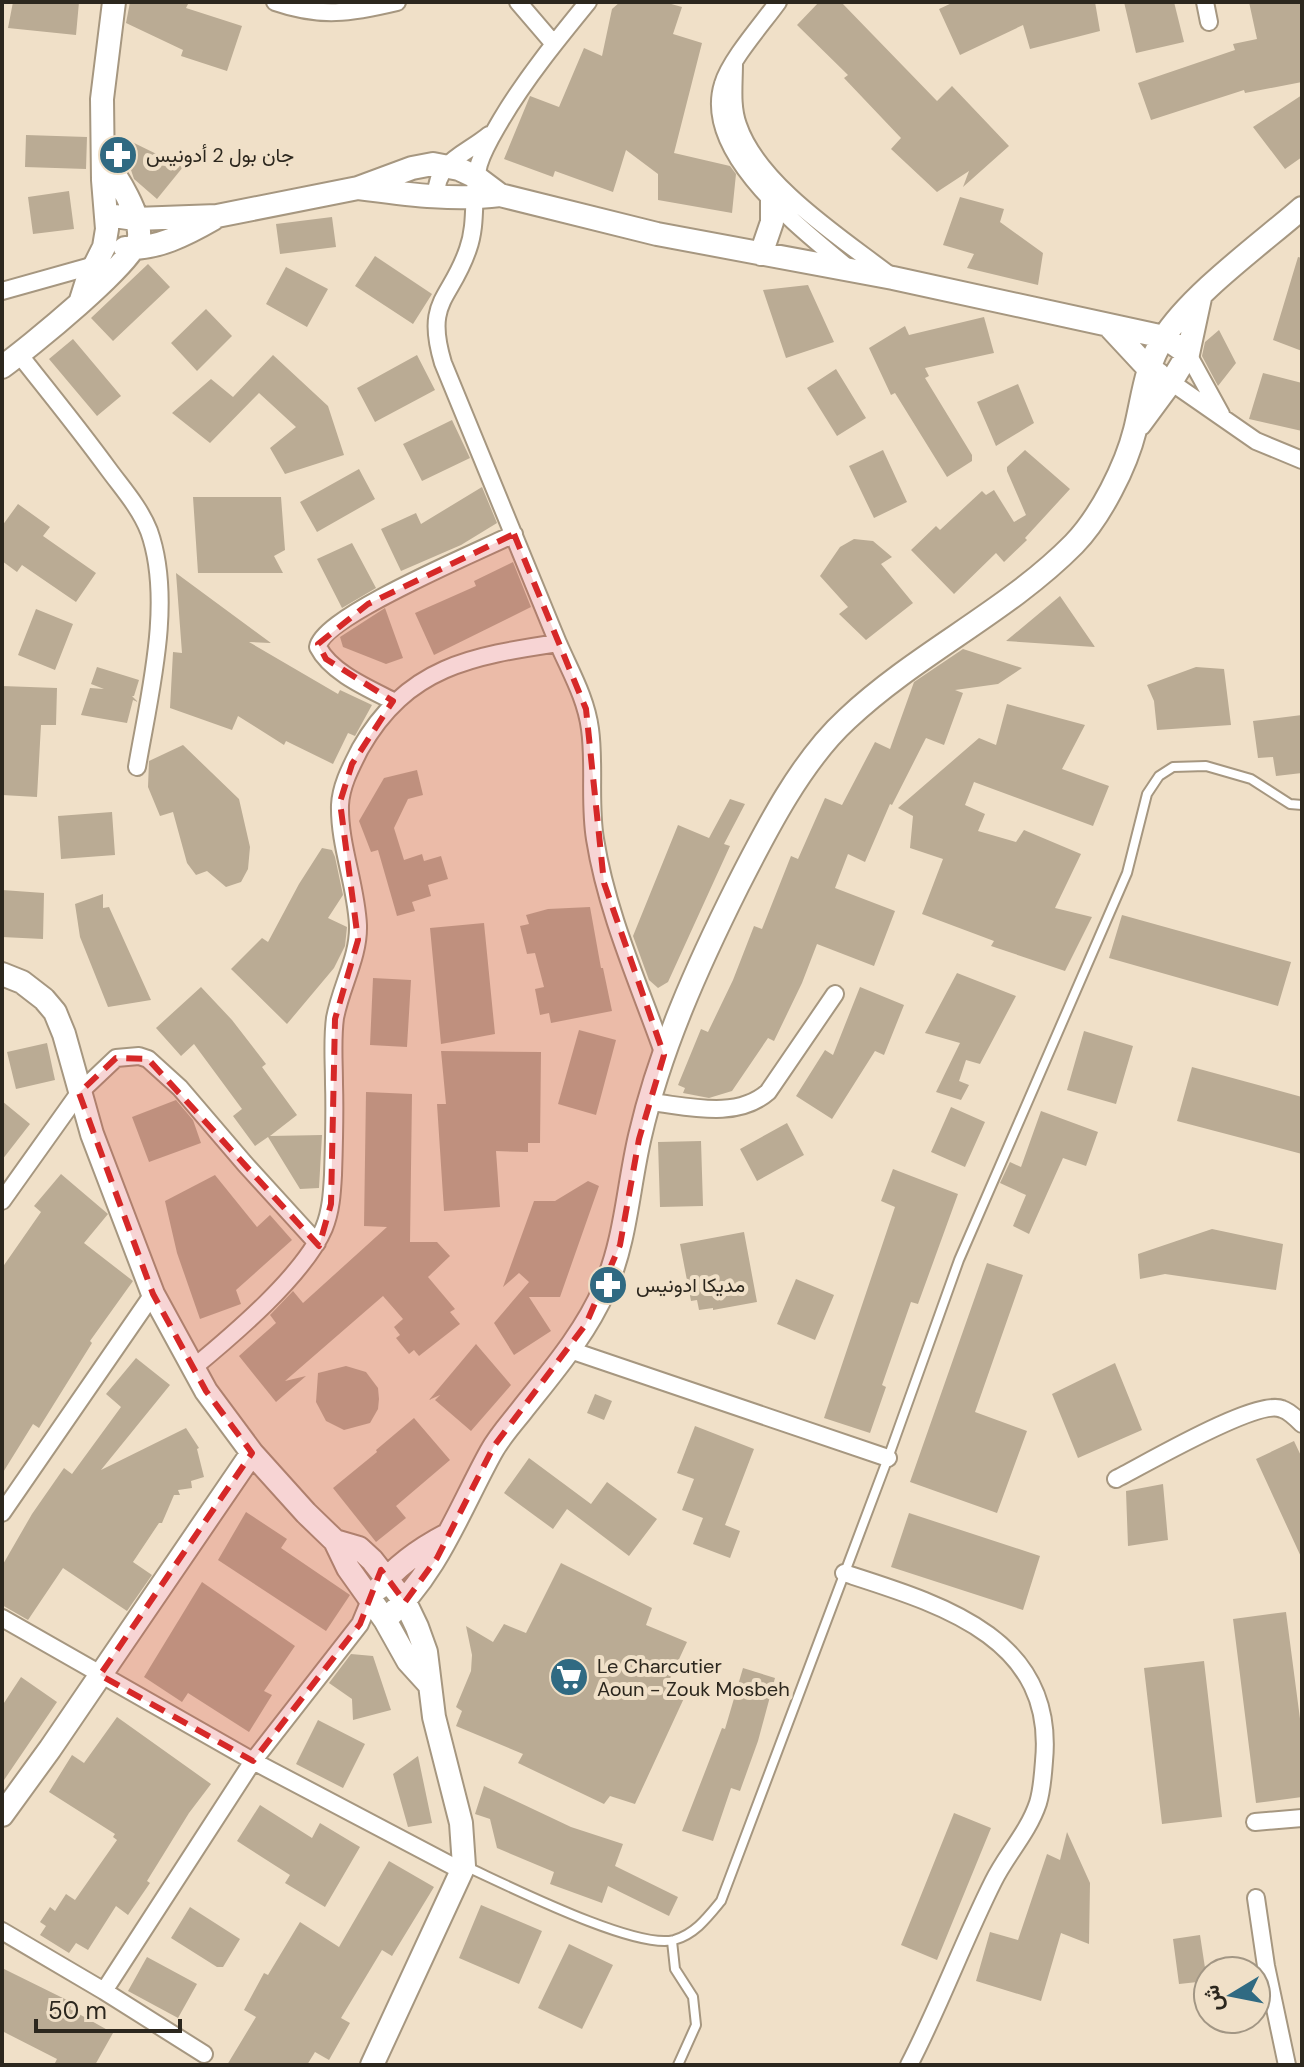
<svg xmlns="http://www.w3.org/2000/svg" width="1304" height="2067" font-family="'DM Sans',Vazirmatn,sans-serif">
	<rect width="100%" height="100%" fill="#f0e0c8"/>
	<path fill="#baab94" d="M13 2H79L76 35 8 28Z
		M130 2H189L186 8 242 26 227 71 181 56 183 50 126 23Z
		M620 2H664L682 7 673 34 702 43 674 153 730 166 736 174 732 213 658 200V174L626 150 613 192 555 171 553 177 504 159 530 96 559 107 584 48 602 56 612 9Z
		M819 2H841L937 101 952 86 1009 146 963 187 969 171 937 192 891 149 901 138 844 78 848 75 797 25Z
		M954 2H1095L1100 31 1030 49 1023 25 960 55 939 9Z
		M1124 2H1174L1184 42 1136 53Z
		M1249 2H1302V82L1245 93 1244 90 1151 120 1138 83 1235 50 1233 44 1257 39Z
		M1302 95V157L1285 169 1253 127Z
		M26 135 87 137 86 169 25 167Z
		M130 141 183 167 157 199 134 179 131 170H128L121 160Z
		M69 191 74 229 33 234 28 197Z
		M960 197 1004 209 1000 222 1043 253 1038 285 967 268 974 254 943 245Z
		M332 217 336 247 280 254 276 224Z
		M375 256 432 294 413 324 355 286Z
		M1298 257 1302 258V351L1273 340Z
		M148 264 170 287 113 341 91 318Z
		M286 267 328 289 307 327 266 304Z
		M808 285 834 342 786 358 763 290Z
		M206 309 232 336 197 371 171 343Z
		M984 317 994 353 925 368 929 376 925 378 972 455V461L947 477 895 393 891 395 869 348 905 326 909 335Z
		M1219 330 1236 363 1218 386 1202 356 1205 342Z
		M73 339 121 396 97 416 49 359Z
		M273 355 328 406 344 455 285 474 270 448 296 427 259 393 210 443 172 413 211 379 233 397Z
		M417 355 435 390 375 422 357 388Z
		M836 369 866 418 837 436 807 388Z
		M1263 373 1302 383V431L1249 419Z
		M1018 384 1034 423 996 446 977 402Z
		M452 420 470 458 422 481 403 444Z
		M883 450 907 502 874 518 849 466Z
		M1025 450 1070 489 1025 538 1027 540 1004 562 996 553 954 594 911 550 936 526 940 530 982 491 986 495 994 490 1014 522 1026 515 1007 471V467Z
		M359 469 375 499 317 532 300 502Z
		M482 487 497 523 461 545 401 571 381 529 416 513 421 524Z
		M193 497H281L285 550 274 556 283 573H198Z
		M18 504 50 527 43 536 96 573 76 602 22 565 17 572 2 561V526Z
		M854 539 873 541 892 557 881 564 913 603 866 640 839 614 848 607 820 576 840 547Z
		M352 543 376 588 342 608 317 559Z
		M513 562 531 607 434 655 415 613 476 586 474 581Z
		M176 573 271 643 249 642 338 694 340 690 372 705 355 736 348 733 333 764 286 741 284 745 238 716 232 730 170 708 173 652 182 653Z
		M1060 596 1095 647 1006 641Z
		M385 608 403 658 386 664 343 647 340 637Z
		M36 609 73 624 55 670 18 655Z
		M963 649 1022 668 998 684 955 690 963 693 944 745 926 738 892 805 890 804 865 862 848 854 835 888 895 911 874 966 817 944 802 983 774 1041 768 1038 732 1091 709 1098 683 1093 685 1088 678 1085 701 1029 708 1032 733 980 754 926 762 929 791 856 798 859 825 798 842 805 875 742 890 749 914 682Z
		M97 667 139 680 134 696H132L138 702 133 700 127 723 81 715 90 688 104 689 91 684Z
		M1196 667 1224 669 1231 725 1157 730 1154 701 1147 685Z
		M2 686 57 688 56 725H41L37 797 2 795Z
		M1007 704 1085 725 1062 769 1109 786 1093 826 974 782 965 805 985 814 978 831 1016 842 1024 830 1081 854 1055 908 1092 917 1065 971 991 946 994 941 922 914 943 859 910 848 913 816 898 808 979 738 996 745Z
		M1302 715V773L1276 776 1273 757 1258 758 1253 721Z
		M183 745 239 799 250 847 248 869 241 882 226 887 207 871 196 875 187 863 173 812 160 816 148 787 149 761Z
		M417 770 423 795 408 799 394 828 404 860 422 854 424 861 441 856 448 879 428 885 431 896 412 902 415 911 397 916 378 850 371 852 359 821 384 778Z
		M730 799 745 804 724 844 730 846 668 982 658 988 649 980 633 936 678 825 709 838Z
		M112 812 115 855 61 859 58 816Z
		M322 848 332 850 335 857 343 895 328 918 347 927 345 946 334 968 287 1024 231 969 262 938 268 942 299 884Z
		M2 890 44 893 43 939 2 937Z
		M103 894V908L109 907 151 1000 108 1007 80 937 75 904Z
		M590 907 601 968H603L612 1011 551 1023 549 1013 540 1015 535 989 544 987 535 953 527 954 520 926 529 924 526 915 548 909Z
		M1122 915 1291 962 1278 1006 1109 958Z
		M484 923 495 1034 441 1044 430 928Z
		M957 973 1016 996 980 1064 966 1060 959 1081 969 1085 961 1100 936 1092 960 1043 925 1033Z
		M373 978 411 980 407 1047 370 1045Z
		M201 987 232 1020 266 1064 262 1067 297 1115 270 1136 322 1135 319 1188 300 1189 268 1137 255 1146 233 1116 242 1109 194 1044 181 1056 156 1028Z
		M860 987 904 1005 884 1055 875 1051 832 1119 796 1096 825 1050 833 1055Z
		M579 1030 616 1040 596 1115 558 1104Z
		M1084 1031 1133 1046 1116 1104 1067 1090Z
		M47 1043 55 1080 16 1089 7 1052Z
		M441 1051 541 1052 540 1143H528V1152L496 1151 500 1207 444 1211 437 1104H446Z
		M1192 1067 1302 1097V1154L1177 1121Z
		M366 1092 412 1094 410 1242H437L450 1256 428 1277 455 1309 450 1312 460 1324 419 1356 414 1350 409 1354 396 1338 400 1335 394 1327 403 1319 383 1296 285 1381 306 1376 276 1402 239 1356 276 1323 270 1315 293 1291 303 1303 387 1227 364 1226Z
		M176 1100 193 1120 201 1143 149 1162 132 1117Z
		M2 1101 30 1124 2 1160Z
		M951 1107 985 1122 965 1167 931 1152Z
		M1041 1111 1098 1132 1086 1166 1063 1158 1029 1234 1013 1226 1026 1195 1000 1183 1010 1162 1021 1167Z
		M787 1123 804 1155 757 1181 740 1149Z
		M701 1141 703 1206 660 1207 658 1142Z
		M893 1169 958 1194 918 1304 911 1302 882 1385 886 1387 870 1433 824 1418 895 1207 881 1201Z
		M61 1174 108 1214 84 1243 133 1281 90 1341 92 1343 39 1428 33 1424 2 1474V1268L41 1212 34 1206Z
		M215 1175 257 1227 270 1215 292 1240 236 1290 241 1304 200 1319 177 1253 165 1201Z
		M588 1181 599 1186 560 1297H529L551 1331 514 1355 494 1323 529 1282 519 1273 503 1287 534 1201H555Z
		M1212 1229 1283 1244 1276 1290 1165 1274 1140 1279 1138 1254Z
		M744 1232 757 1302 713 1310V1308L699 1310 697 1300 691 1301 680 1244Z
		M987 1263 1023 1275 975 1412 1027 1431 997 1513 910 1482Z
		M796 1279 834 1295 815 1340 777 1324Z
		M476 1344 511 1385 471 1431 435 1400 440 1395 429 1400Z
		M136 1358 170 1385 101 1470 186 1428 199 1448 197 1449 204 1477 191 1481 192 1488 178 1490 180 1495H174L162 1523H159L133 1562 152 1575 127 1611 63 1568 28 1620 2 1605V1566L32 1514 64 1468 72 1474 121 1407 106 1394Z
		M1115 1363 1142 1430 1078 1458 1052 1394Z
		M346 1366 366 1372 378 1388 379 1399 378 1409 370 1423 344 1430 326 1421 316 1402 318 1373Z
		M595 1394 612 1401 604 1420 587 1413Z
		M414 1418 450 1460 396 1506 406 1518 376 1542 333 1488 377 1452 376 1450Z
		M695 1426 754 1449 725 1525 740 1531 730 1558 693 1544 703 1518 682 1510 694 1479 677 1473Z
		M1294 1441 1302 1458V1559L1256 1459Z
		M529 1458 591 1504 607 1482 657 1519 629 1556 567 1509 553 1529 504 1493Z
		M1163 1484 1168 1540 1128 1546 1126 1491Z
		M246 1512 287 1539 281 1548 350 1595 326 1631 218 1560Z
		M909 1513 1040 1556 1023 1610 891 1567Z
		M561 1563 652 1608 646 1625 687 1642 667 1685 685 1696 635 1804 610 1796 604 1804 518 1763 523 1754 456 1726 462 1711 456 1707 471 1671 472 1655 466 1626 493 1642 504 1624 526 1633Z
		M202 1582 295 1646 264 1691 272 1695 249 1732 188 1693 182 1702 144 1677Z
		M1286 1612 1302 1734V1797L1256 1803 1233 1619Z
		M351 1654 373 1656 391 1710 353 1720 352 1699 329 1683Z
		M1204 1661 1222 1817 1162 1824 1144 1668Z
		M743 1668 775 1678 758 1741 740 1791 731 1788 713 1841 682 1831 722 1728 725 1729Z
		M21 1677 57 1702 2 1783V1706Z
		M117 1717 211 1784 189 1813 147 1881 150 1883 128 1915 116 1906 88 1950 76 1943 69 1953 40 1935 46 1926 40 1922 50 1907 55 1911 66 1894 75 1900 117 1840 113 1837 115 1834 49 1792 72 1755 84 1763Z
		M318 1720 365 1744 343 1788 296 1764Z
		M418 1756 432 1823 408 1827 393 1774Z
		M484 1786 571 1827 623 1844 615 1866 678 1897 669 1916 608 1886 602 1903 550 1884 554 1872 497 1848 490 1819 475 1814Z
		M260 1805 312 1838 320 1823 360 1847 325 1907 285 1883 290 1875 237 1841Z
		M954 1813 991 1828 937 1960 901 1945Z
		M1067 1832 1090 1883 1089 1944 1061 1933 1041 2001 976 1981 990 1932 1018 1940 1047 1854 1060 1860Z
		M389 1861 434 1887 392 1956 382 1950 341 2018 350 2023 329 2060 315 2052 307 2065H227L256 2017 244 2010 264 1973 268 1975 300 1922 339 1947Z
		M481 1905 542 1931 519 1984 459 1958Z
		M190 1907 240 1939 223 1967H217L171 1938Z
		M1200 1935 1207 1981 1179 1984 1173 1939Z
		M569 1944 613 1965 582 2029 538 2008Z
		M147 1957 197 1984 178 2018 128 1991Z
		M2 1968 73 2003 70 2009 113 2033 95 2065H54L57 2059 2 2031Z"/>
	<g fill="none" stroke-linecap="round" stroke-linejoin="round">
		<defs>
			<path id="service" d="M465 1866C507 1885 635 1950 674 1940 695 1934 707 1918 721 1901L888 1458 959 1260 1127 873 1147 794 1159 776 1173 767 1206 766 1251 779 1290 804 1302 805
				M672 1941 675 1969 693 1997 696 2025 678 2065"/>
			<path id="minor" d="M275 2C321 18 351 13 397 2
				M518 2 554 44
				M778 2C763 23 730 60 723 84 701 153 802 229 848 268
				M1205 2 1209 22
				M734 63C734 84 731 106 738 125 758 185 843 239 892 277
				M436 196C436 161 465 155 489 135
				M2 291 95 265
				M18 353C49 392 80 430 109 470 123 489 140 508 149 531 174 601 149 696 137 767
				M1188 354 1221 414
				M1171 382 1256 441 1302 460
				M558 643 443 363C424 300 451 300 468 249 478 221 471 192 479 164 484 148 493 134 501 120 526 78 557 40 588 2
				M395 702C370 689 331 673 318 647 323 616 480 551 514 534
				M650 1102C688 1106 736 1120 768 1092L835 994
				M2 1201 79 1093 116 1058 139 1056 148 1059 180 1088 245 1164 317 1243
				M570 1350 888 1458
				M193 1368C233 1335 304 1275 324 1228 331 1211 332 1193 333 1175 334 1145 335 1114 334 1084 334 1062 332 1040 335 1018 341 986 359 957 358 925 356 884 339 845 340 805 341 785 351 767 360 749 407 666 472 656 558 643 570 671 586 698 590 729 595 765 589 803 595 839 607 914 639 984 664 1055
				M1116 1479C1144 1465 1257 1398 1282 1409 1289 1411 1297 1419 1302 1424
				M2 1513 153 1294
				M844 1573C940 1604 1056 1637 1044 1761 1043 1775 1042 1790 1038 1803 1028 1833 1006 1855 993 1882 963 1942 940 2005 909 2065
				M2 1618 253 1761 462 1871
				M1255 1822 1302 1818
				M1256 1898 1266 1966 1287 2065
				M2 1931 104 1991 253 1761 360 1624 370 1600
				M104 1991 204 2054"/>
			<path id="secondary" d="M358 188C405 194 452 201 500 195L657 234 893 278 1164 337 1188 354
				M107 215 135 219 217 216 358 188 412 168 433 164 459 169 476 177 500 195
				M125 248C156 250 187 234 213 219
				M761 254 772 222V199
				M81 300 87 281 104 247 107 229 103 180 102 99 114 2
				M1108 325 1148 368 1158 374
				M2 367C26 350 137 260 139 237 141 215 117 176 104 160
				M1140 424 1171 382 1188 354 1200 298
				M2 974 22 982 44 999 55 1012 64 1034 92 1134 153 1294 206 1391 252 1453 306 1513 335 1541 348 1568 385 1620 408 1661 428 1683
				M335 1541 359 1548 372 1560 405 1602 417 1627 426 1652 434 1717 461 1823 464 1866 372 2065
				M379 1588C397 1565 422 1548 447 1535
				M385 1620C436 1575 459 1510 491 1452 499 1437 511 1424 522 1410 552 1372 585 1334 605 1288 626 1240 628 1187 640 1136 660 1049 698 965 738 885 766 830 801 761 847 719 917 653 1007 612 1074 544 1101 516 1126 466 1135 430 1143 398 1145 367 1163 339 1190 295 1262 243 1302 208
				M2 1815 50 1749 252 1453"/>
		</defs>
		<use href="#service" stroke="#a69780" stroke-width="12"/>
		<use href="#minor" stroke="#a69780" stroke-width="20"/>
		<use href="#secondary" stroke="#a69780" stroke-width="26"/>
		<use href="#service" stroke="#fff" stroke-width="8"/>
		<use href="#minor" stroke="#fff" stroke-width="16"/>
		<use href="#secondary" stroke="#fff" stroke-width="22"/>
	</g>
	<path fill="#d62828" fill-opacity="0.2" stroke="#d62828" stroke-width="6" stroke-dasharray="16 10" stroke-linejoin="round" d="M514 534 586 709 604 883 664 1055 639 1139 620 1245 586 1324 494 1446 437 1558 405 1602 381 1570 360 1624 253 1761 100 1675 252 1453 206 1391 153 1294 79 1093 116 1058 148 1059 319 1246 331 1204 335 1019 358 940 340 802 352 764 393 701 326 659 318 644 368 604Z"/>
	<defs>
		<symbol id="pharmacy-disc" viewBox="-11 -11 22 22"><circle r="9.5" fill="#306a82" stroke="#f0e0c8"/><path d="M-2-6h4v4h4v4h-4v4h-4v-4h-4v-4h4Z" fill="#fff"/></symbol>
		<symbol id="supermarket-disc" viewBox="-11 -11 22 22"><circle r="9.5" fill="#306a82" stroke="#f0e0c8"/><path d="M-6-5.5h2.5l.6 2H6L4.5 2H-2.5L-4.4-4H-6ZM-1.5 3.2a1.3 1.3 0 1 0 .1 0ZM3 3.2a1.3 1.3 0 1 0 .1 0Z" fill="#fff"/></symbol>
	</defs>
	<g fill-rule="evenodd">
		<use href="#pharmacy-disc" x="96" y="133" width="44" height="44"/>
		<use href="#pharmacy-disc" x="586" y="1263" width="44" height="44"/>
		<use href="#supermarket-disc" x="547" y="1655" width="44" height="44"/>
	</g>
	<g text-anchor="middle" stroke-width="8" stroke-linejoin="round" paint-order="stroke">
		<g font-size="20" fill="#2c271e" stroke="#f0e0c8" text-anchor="start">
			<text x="146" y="162">جان بول 2 أدونيس</text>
			<text x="636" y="1292">مديكا ادونيس</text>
			<text x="597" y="1673">Le Charcutier<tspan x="597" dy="23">Aoun - Zouk Mosbeh</tspan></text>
		</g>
	</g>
	<rect width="1304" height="2067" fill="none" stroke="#2c271e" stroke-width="8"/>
	<g transform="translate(1232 1995) rotate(260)"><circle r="38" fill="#f0e0c8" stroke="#a29684" stroke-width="2"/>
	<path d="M0-6L14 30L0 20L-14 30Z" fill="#306a82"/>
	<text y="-12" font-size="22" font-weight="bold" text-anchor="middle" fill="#2c271e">ش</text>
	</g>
	<path d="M36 2019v12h144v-12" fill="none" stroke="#2c271e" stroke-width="4"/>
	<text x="48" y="2019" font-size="24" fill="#2c271e" stroke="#f0e0c8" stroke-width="6" paint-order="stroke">50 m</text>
</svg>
